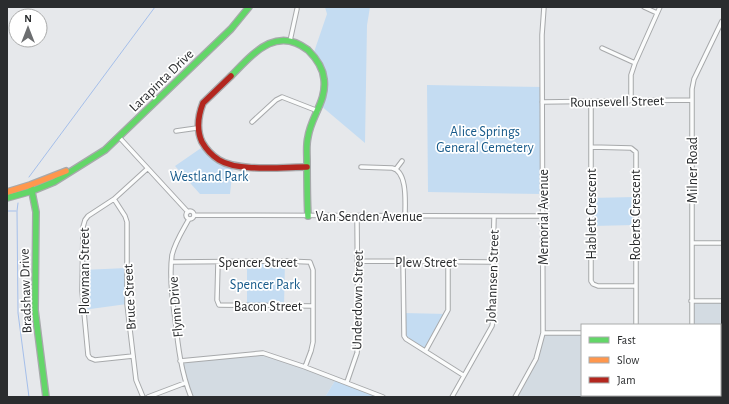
<svg xmlns="http://www.w3.org/2000/svg" width="729" height="404" font-family="'Alegreya Sans',sans-serif">
	<rect width="100%" height="100%" fill="#e6e8eb"/>
	<path fill="#d3dbe2" d="M691 301H722V397H515L536 359 543 333H582V395H720V325H692Z
		M263 353 336 379 325 397H191L180 361Z"/>
	<path fill="#c4dcf2" d="M325 7H370L367 25 365 143 320 105 324 76 313 55 327 14Z
		M427 85 542 87V194L428 192Z
		M204 146 209 153 233 166 230 194H200L175 166Z
		M635 197V225L592 226 590 198Z
		M285 261 284 306H247V262Z
		M127 268V304L83 310 82 270Z
		M403 313 447 314 426 350 406 339Z
		M336 379 383 397H325Z"/>
	<g fill="none" stroke-linecap="round" stroke-linejoin="round">
		<path stroke="#a5bfea" stroke-width="1" d="M29 177 155 7
			M18 203 17 211 18 313 29 397
			M7 211H16"/>
		<defs>
			<path id="street" d="M644 7 657 13
				M290 41 297 9
				M602 48 635 63
				M591 101V281L593 284 598 286H635
				M631 101V75L635 63 660 7
				M542 102 691 100
				M252 122 276 100 282 97 318 111
				M176 131 197 128
				M119 137 188 212
				M591 147 631 148 636 152V325
				M361 167 392 168C408 171 405 204 405 216
				M396 169 402 161
				M114 199 125 216 127 222V304L136 380 143 397
				M186 215a4 4 0 1 1 8 0a4 4 0 1 1-8 0Z
				M194 215 543 216
				M189 219C183 230 175 242 172 255 169 276 172 299 175 319 178 346 181 372 191 397
				M692 243H722
				M359 261 493 262
				M172 262 285 261 310 262 313 270V342L311 351 305 367
				M218 262 217 300 219 305 313 306
				M403 262 404 336 406 339 463 375
				M691 301H722
				M692 325V89L694 79 722 21
				M543 333H582
				M426 350 448 310V263
				M133 356 95 360 90 358 88 355 82 291 83 227 85 220 88 216 114 199 147 169
				M180 361 263 353 305 367 383 397
				M347 382 357 353 358 340 357 217
				M148 397 185 383
				M452 397 492 326 493 321V262L494 217
				M515 397 536 359 543 333 542 35 544 7
				M691 397V395"/>
			<path id="fast" d="M231 76C253 54 276 25 308 50 316 58 323 67 324 79 327 101 311 116 308 137 306 145 307 153 307 161 307 179 307 198 308 216
				M31 187 36 212 35 310 46 397
				M7 198 32 191 54 182 105 150 231 29 249 7"/>
			<path id="slow" d="M7 192 30 185 66 171"/>
			<path id="jam" d="M231 76 203 103C198 116 196 129 202 142 206 149 211 155 219 160 238 172 284 167 307 167"/>
		</defs>
		<use href="#street" stroke="#a7a9ab" stroke-width="5.5"/>
		<use href="#fast" stroke="#a7a9ab" stroke-width="8"/>
		<use href="#slow" stroke="#a7a9ab" stroke-width="8"/>
		<use href="#jam" stroke="#a7a9ab" stroke-width="8"/>
		<use href="#street" stroke="#fbfcfc" stroke-width="3.5"/>
		<use href="#fast" stroke="#63d668" stroke-width="5.5"/>
		<use href="#slow" stroke="#ff974d" stroke-width="5.5"/>
		<use href="#jam" stroke="#b3261e" stroke-width="5.5"/>
	</g>
	<g text-anchor="middle" stroke-width="3.5" stroke-linejoin="round" paint-order="stroke">
		<g font-size="14" fill="#2a2c2e" stroke="#fff">
			<text transform="translate(161 80) rotate(-44)" y="5">Larapinta Drive</text>
			<text transform="translate(617 101) rotate(-1)" y="5">Rounsevell Street</text>
			<text transform="translate(692 170) rotate(-90)" y="5">Milner Road</text>
			<text transform="translate(591 214) rotate(-90)" y="5">Hablett Crescent</text>
			<text transform="translate(635 215) rotate(-90)" y="5">Roberts Crescent</text>
			<text x="369" y="221">Van Senden Avenue</text>
			<text transform="translate(543 217) rotate(-90)" y="5">Memorial Avenue</text>
			<text x="258" y="267">Spencer Street</text>
			<text x="426" y="267">Plew Street</text>
			<text transform="translate(84 271) rotate(-90)" y="5">Plowman Street</text>
			<text transform="translate(492 276) rotate(-88)" y="5">Johannsen Street</text>
			<text transform="translate(25 291) rotate(-92)" y="5">Bradshaw Drive</text>
			<text transform="translate(129 297) rotate(-93)" y="5">Bruce Street</text>
			<text transform="translate(357 300) rotate(-89)" y="5">Underdown Street</text>
			<text x="268" y="311">Bacon Street</text>
			<text transform="translate(175 307) rotate(-95)" y="5">Flynn Drive</text>
		</g>
		<g font-size="14" fill="#175a8a" stroke="#fff">
			<text x="485" y="136">Alice Springs<tspan x="485" dy="16">General Cemetery</tspan></text>
			<text x="209" y="181">Westland Park</text>
			<text x="265" y="289">Spencer Park</text>
		</g>
	</g>
	<rect width="729" height="404" fill="none" stroke="#2a2c2e" stroke-width="16"/>
	<rect x="581" y="324" width="140" height="72" fill="#ffffff" stroke="#aaabab"/>
	<rect x="589" y="337" width="20" height="6" fill="#63d668" stroke="#aaabab"/>
	<text x="617" y="344" font-size="12" fill="#2a2c2e">Fast</text>
	<rect x="589" y="357" width="20" height="6" fill="#ff974d" stroke="#aaabab"/>
	<text x="617" y="364" font-size="12" fill="#2a2c2e">Slow</text>
	<rect x="589" y="377" width="20" height="6" fill="#b3261e" stroke="#aaabab"/>
	<text x="617" y="384" font-size="12" fill="#2a2c2e">Jam</text>
	<g transform="translate(28 28)"><circle r="19" fill="#ffffff" stroke="#aaabab"/>
	<path d="M0-3L7 15L0 10L-7 15Z" fill="#6c6e70"/>
	<text y="-6" font-size="11" font-weight="bold" text-anchor="middle" fill="#2a2c2e">N</text>
	</g>
</svg>
